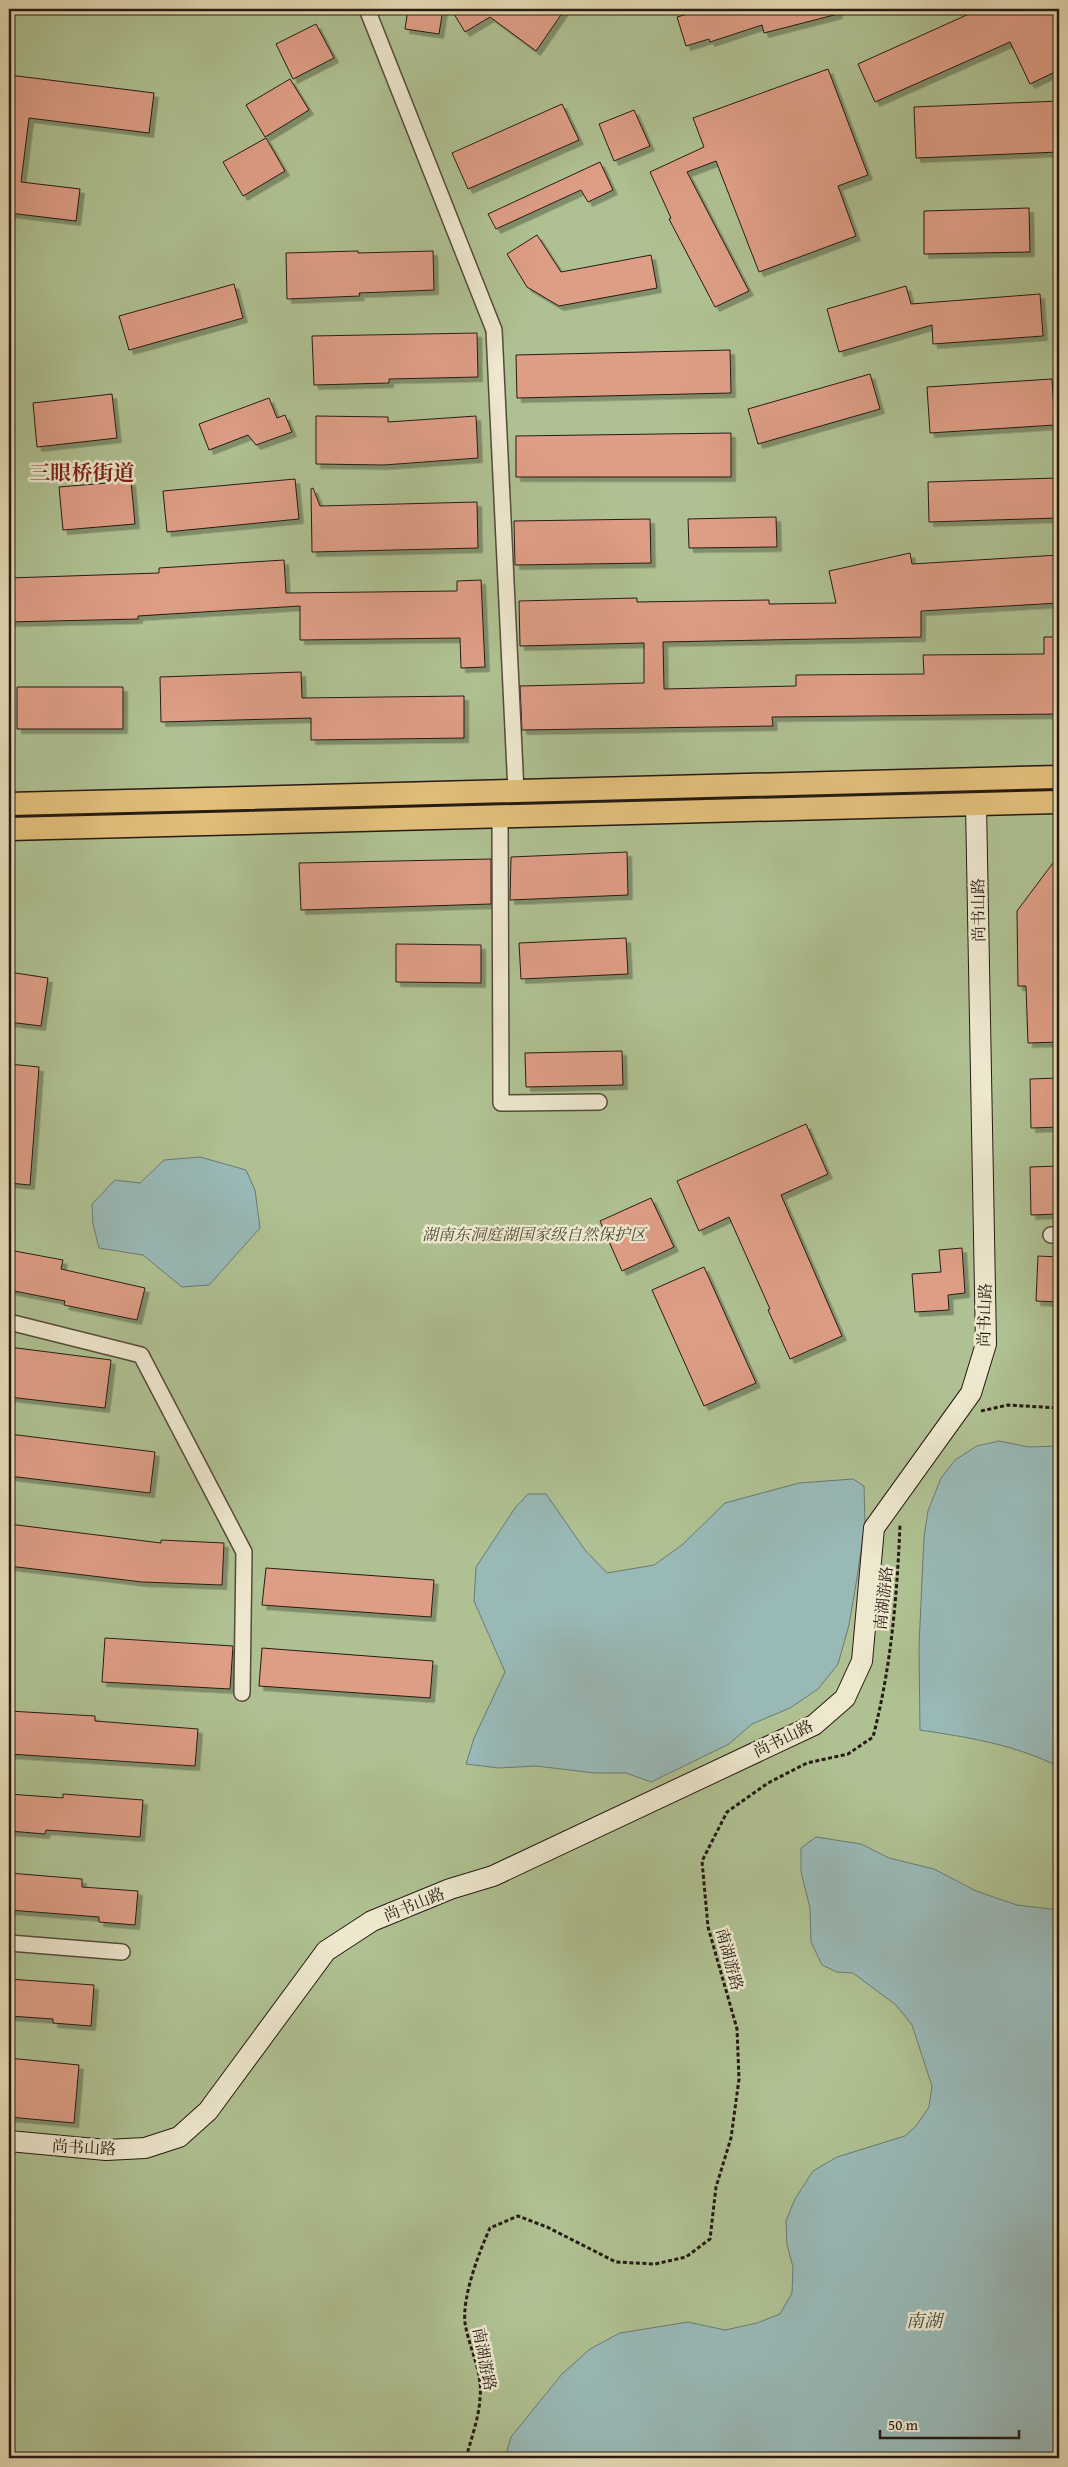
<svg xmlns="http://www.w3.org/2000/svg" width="1068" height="2467" font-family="'Gentium Book Plus','Noto Serif SC',serif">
	<defs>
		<filter id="shadow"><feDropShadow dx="4.5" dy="4.5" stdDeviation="0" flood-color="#0004"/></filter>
	</defs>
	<rect width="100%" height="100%" fill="#e5dbb5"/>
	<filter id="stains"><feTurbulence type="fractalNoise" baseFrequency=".004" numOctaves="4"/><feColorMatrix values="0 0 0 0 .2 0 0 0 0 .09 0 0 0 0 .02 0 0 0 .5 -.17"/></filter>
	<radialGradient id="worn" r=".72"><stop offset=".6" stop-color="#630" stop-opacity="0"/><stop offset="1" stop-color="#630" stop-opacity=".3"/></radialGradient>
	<path fill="#afc192" stroke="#6a6e52" d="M9 9H1059V2458H9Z"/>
	<path fill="#99b9b7" stroke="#6b7975" d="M200 1157 246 1170 255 1190 260 1228 209 1285 182 1287 143 1255 99 1248 93 1224 92 1204 115 1180 140 1183 164 1160Z
		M999 1441 1029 1447 1059 1446V1767C1017 1745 967 1737 920 1730L919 1646 924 1537 928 1511 941 1478 955 1460 977 1446Z
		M853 1479 864 1486 865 1522 857 1578 849 1625 838 1664 818 1689 790 1708 752 1724 729 1744 651 1782 626 1773H595L536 1766 499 1768 466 1764 474 1738 505 1672 474 1601 476 1567 515 1508 528 1494H546L585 1550 607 1573 654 1565 682 1545 725 1503 799 1483Z
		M816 1837 861 1844 889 1858 934 1869 976 1891 1017 1905 1059 1910V2458H505L511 2437 562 2374 590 2349 620 2333 688 2322 725 2330 757 2323 780 2314 792 2293 793 2267 787 2245 786 2221 795 2199 813 2171 837 2157 905 2136 916 2126 929 2107 932 2086 912 2025 896 2005 853 1973 837 1972 822 1965 811 1942 810 1908 801 1872V1848Z"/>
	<path fill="#de9e86" stroke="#261a13" filter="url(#shadow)" d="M408 9H443L439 34 405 29Z
		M451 9H565L536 51 490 17 465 32Z
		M705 9H837L838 14 764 33 762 25 710 42 709 39 686 46 677 17Z
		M980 9H1059V70L1030 84 1010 42 875 102 858 64Z
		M316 24 334 58 293 79 276 44Z
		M828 69 868 175 838 186 856 236 759 272 716 161 687 172 749 291 715 307 669 219 671 218 650 172 704 147 693 118Z
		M9 75 154 93 149 133 29 118 21 182 80 189 76 221 9 213Z
		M290 79 309 110 265 137 246 105Z
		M1059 101V152L916 158 914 107Z
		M562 104 579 140 468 189 452 153Z
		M634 110 650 146 614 161 599 124Z
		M266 138 285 171 243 196 223 162Z
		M600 162 613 190 588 202 581 190 496 229 488 214Z
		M1029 208 1030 252 924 254V211Z
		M537 235 561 272 651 255 657 288 559 306 527 287 507 254Z
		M358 251V253L433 251 434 290 359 293 360 296 287 299 286 253Z
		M234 284 243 318 129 350 119 316Z
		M906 286 911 304 1040 294 1043 336 933 344 932 325 839 352 827 309Z
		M477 333 478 377 389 379V383L314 385 312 336Z
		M730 350 731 393 517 398 516 355Z
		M870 374 880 409 758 444 748 409Z
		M1052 379 1055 425 930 433 927 387Z
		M112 394 117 438 37 447 33 403Z
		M269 398 277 418 285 415 292 432 256 445 248 435 209 450 199 424Z
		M316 416 388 417V422L476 416 478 458 384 465 316 464Z
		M731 433V477H516V436Z
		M1057 478 1058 518 929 522 928 482Z
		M295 479 299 519 167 532 163 491Z
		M131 481 135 524 63 530 59 487Z
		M313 488 320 506 477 502 478 548 312 552 311 489Z
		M776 517 777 547 689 548 688 519Z
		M650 519 651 563 515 565 514 521Z
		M910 553 912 564 1059 555V603L921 611V637L663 642 664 689 796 686V675L924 674 923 655 1044 654V637H1059V714L772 717 773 726 522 730 520 686 644 683V643L520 646 519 601 637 598V602L769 600V604L836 603 829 571Z
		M284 560 286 593 457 591V581L481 580 485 667 461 668 460 638 300 640V606L138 616V619L9 622V578L159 573V568Z
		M301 672 302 698 464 696V738L311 740V718L161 722 160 677Z
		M17 687H123V729H17Z
		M627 852 628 895 510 900 511 857Z
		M1059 855V1042L1028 1043 1026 986H1018L1017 911Z
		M491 859V904L301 910 299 863Z
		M626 938 628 974 521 979 519 943Z
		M396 944 481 945V983L396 982Z
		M9 972 48 978 41 1026 9 1022Z
		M622 1051 623 1085 526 1087 525 1053Z
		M9 1064 39 1067 30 1185 9 1183Z
		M1059 1078V1127L1031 1128 1030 1079Z
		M806 1124 828 1174 781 1195 842 1336 790 1359 768 1310 770 1309 729 1217 699 1231 677 1181Z
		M1059 1166V1214L1031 1215 1030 1167Z
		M651 1198 674 1247 622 1271 600 1221Z
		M962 1248 965 1293 948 1295 949 1310 915 1312 912 1274 941 1272 939 1250Z
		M9 1250 63 1260 61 1269 145 1288 137 1320 64 1305 65 1301 9 1290Z
		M1038 1256 1059 1257V1302L1036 1301Z
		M704 1267 756 1383 704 1406 652 1290Z
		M9 1347 111 1360 105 1408 9 1397Z
		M9 1434 155 1452 150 1493 9 1476Z
		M9 1524 161 1543V1540L224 1543 222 1585 142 1582 9 1566Z
		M266 1568 434 1580 431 1617 262 1605Z
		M105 1638 233 1646 230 1689 102 1682Z
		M262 1648 433 1661 430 1698 259 1686Z
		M9 1711 95 1716V1721L198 1729 195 1766 9 1754Z
		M9 1794 63 1798V1794L143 1800 140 1837 46 1830 45 1834 9 1831Z
		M9 1873 82 1879V1887L138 1891 135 1925 99 1922V1917L9 1910Z
		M9 1979 94 1985 91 2026 53 2023V2019L9 2016Z
		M9 2058 79 2065 74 2123 9 2117Z"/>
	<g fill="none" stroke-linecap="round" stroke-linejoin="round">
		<defs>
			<path id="street" d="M367 9 494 330 516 792
				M500 817 501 1103 599 1102
				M1051 1235H1059
				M9 1322 141 1355 244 1552 242 1693
				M9 1943 122 1952"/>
			<path id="secondary" d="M9 2141 106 2150 145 2148 179 2137 208 2111 326 1951 372 1921 450 1889 493 1876 814 1725 845 1698 862 1661 874 1528 971 1393 986 1344 976 804"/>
			<path id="primary" d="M9 804 1059 777
				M9 829 1059 802"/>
		</defs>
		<use href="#street" stroke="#564a3c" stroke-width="18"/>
		<use href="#secondary" stroke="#261a13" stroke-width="22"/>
		<use href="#primary" stroke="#261a13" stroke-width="25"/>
		<path stroke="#261a13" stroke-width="3" stroke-dasharray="4 2.5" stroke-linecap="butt" d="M981 1411 1008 1405 1059 1408
			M466 2458C471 2439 479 2418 480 2398 483 2372 469 2348 465 2323 462 2297 479 2252 490 2228L518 2216 547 2227 616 2262 655 2264 686 2257 710 2239 716 2187 731 2138 739 2079 737 2029 708 1927 702 1861 727 1812 768 1783 807 1763 848 1754 873 1737C891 1668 897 1597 900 1525"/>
		<use href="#street" stroke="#eee8cf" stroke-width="15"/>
		<use href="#secondary" stroke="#eee8cf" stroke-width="20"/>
		<use href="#primary" stroke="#e2be7a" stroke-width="22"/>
	</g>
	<g text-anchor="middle" stroke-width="5" stroke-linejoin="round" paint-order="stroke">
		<g font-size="16" fill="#261a13" stroke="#eee8cf">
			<text transform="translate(978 910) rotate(-91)" y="6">尚书山路</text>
			<text transform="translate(984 1315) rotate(-88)" y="6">尚书山路</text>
			<text transform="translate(883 1598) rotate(-84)" y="6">南湖游路</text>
			<text transform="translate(783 1738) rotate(-26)" y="6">尚书山路</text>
			<text transform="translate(414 1904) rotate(-22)" y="6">尚书山路</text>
			<text transform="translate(730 1959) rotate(75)" y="6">南湖游路</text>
			<text transform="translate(84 2147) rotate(3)" y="6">尚书山路</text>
			<text transform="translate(485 2359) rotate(79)" y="6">南湖游路</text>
		</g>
		<g font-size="16" font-style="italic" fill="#4f4c39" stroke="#eee8cf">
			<text x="534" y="1240">湖南东洞庭湖国家级自然保护区</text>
		</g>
		<g font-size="18" font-style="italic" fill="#484a44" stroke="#eee8cf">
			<text x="924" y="2327">南湖</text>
		</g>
		<g font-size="21" font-weight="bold" fill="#7a1f14" stroke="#eee8cf">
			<text x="82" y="480">三眼桥街道</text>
		</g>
	</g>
	<rect width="1068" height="2467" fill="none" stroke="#e5dbb5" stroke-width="30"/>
	<rect x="10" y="10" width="1048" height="2447" fill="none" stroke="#261a13" stroke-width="2.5"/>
	<rect x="15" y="15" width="1038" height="2437" fill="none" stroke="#261a13"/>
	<path d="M880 2430v8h139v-8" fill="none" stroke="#261a13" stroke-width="2.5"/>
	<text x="888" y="2430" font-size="15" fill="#261a13" stroke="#eee8cf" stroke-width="4" paint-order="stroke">50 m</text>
	<rect width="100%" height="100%" filter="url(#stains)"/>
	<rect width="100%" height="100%" fill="url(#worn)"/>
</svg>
